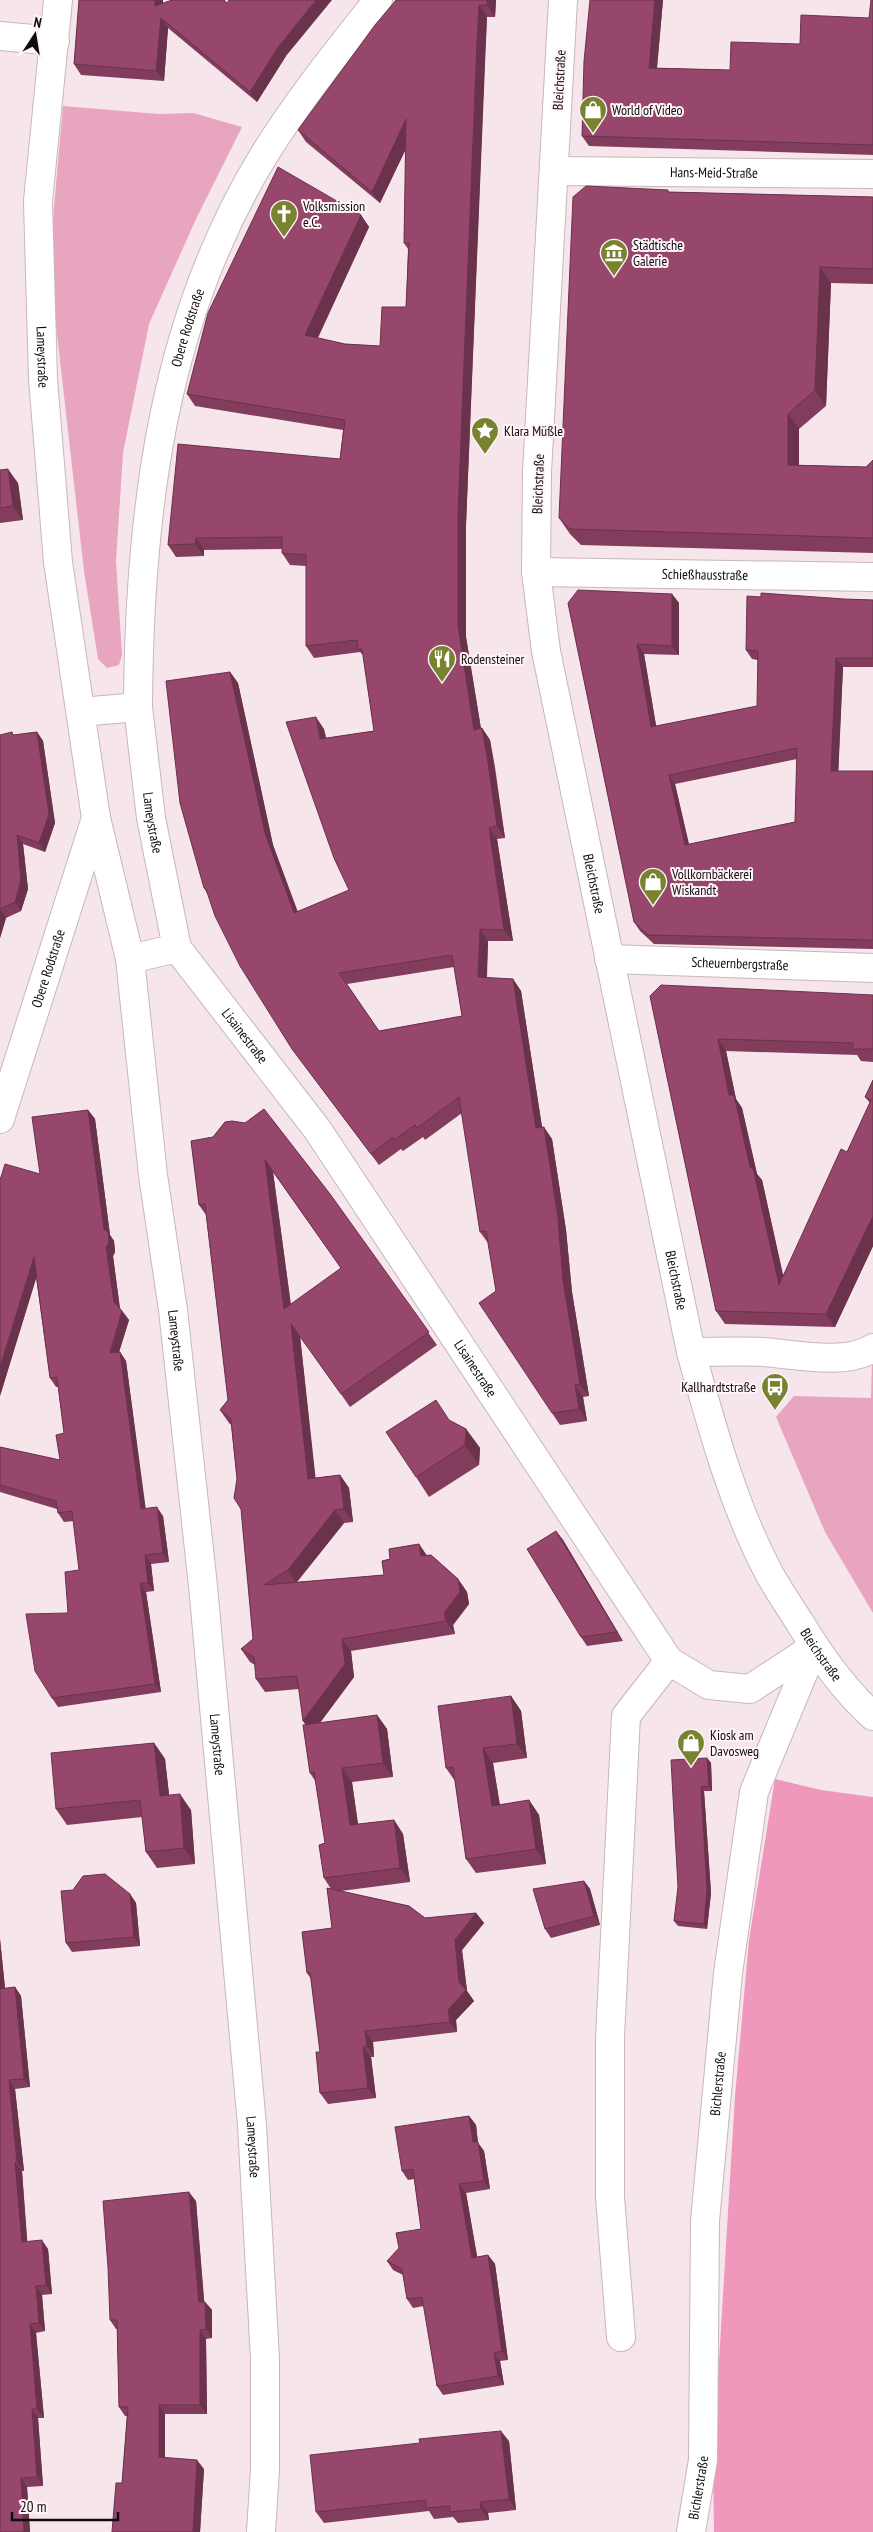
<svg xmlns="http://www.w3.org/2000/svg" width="873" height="2532" font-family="'PT Sans Narrow',sans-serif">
	<rect width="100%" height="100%" fill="#f6e5eb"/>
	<path fill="#e7a5bf" d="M63 106 158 114 193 113 242 127 196 219 149 324 123 453 116 561 122 655 119 665 107 668 98 659 84 571 49 264Z
		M872 1363H873V1613L825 1532 776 1417 794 1396 871 1398Z"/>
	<path fill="#f098bc" d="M775 1779 821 1790 873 1797V2532H714L713 2460 735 2096 749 1940Z"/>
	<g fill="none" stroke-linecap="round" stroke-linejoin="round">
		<defs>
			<g id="minor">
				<path id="s1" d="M58 0 38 201 43 379 58 562 96 818 130 959 153 1175 173 1310 203 1586 252 2125 265 2359V2469L261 2532"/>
				<path d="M0 36 55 41"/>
				<path id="s2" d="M554 171 873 174"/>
				<path id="s3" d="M536 572 873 577"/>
				<path id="s4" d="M138 707C139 515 162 321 264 155 298 100 338 51 378 0"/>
				<path id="s5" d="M81 712 138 707 151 818 177 948 130 959"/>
				<path id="s6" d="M177 948 317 1129 669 1661 709 1685 750 1689 814 1647"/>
				<path id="s7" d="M609 959 873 968"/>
				<path id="s8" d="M0 1119 96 818"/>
				<path d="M691 1352C715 1352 738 1351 762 1352 794 1354 845 1366 873 1348"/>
				<path d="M621 2337 610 2197V2037L626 1716 669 1661"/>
				<path id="s9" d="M691 2532 703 2460 705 2221 728 1973 754 1792 814 1647"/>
			</g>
			<g id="tertiary">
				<path id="s10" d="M563 0 537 472 536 572 546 651 691 1352C712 1427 733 1506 770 1575 779 1591 790 1607 800 1623 820 1656 844 1690 873 1716"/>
			</g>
		</defs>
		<use href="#minor" stroke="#c7b7bd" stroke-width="30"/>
		<use href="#tertiary" stroke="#c7b7bd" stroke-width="30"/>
		<use href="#minor" stroke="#fff" stroke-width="28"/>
		<use href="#tertiary" stroke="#fff" stroke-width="28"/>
	</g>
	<path fill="#823d5c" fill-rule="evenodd" d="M79 0H163V3L286 56 257 102 168 28 164 81 81 75 74 64Z
		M396 0H496L495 17H487L485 53 466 525V637L481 729 482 728 490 740 495 767 505 838 497 839 513 941H488L487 978 513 979 521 991 542 1127 552 1139 566 1230 572 1292 589 1396 583 1397 587 1421 560 1425 552 1413 496 1291 488 1243 480 1232 462 1113 425 1140 423 1137 403 1151 401 1149 379 1165 292 1049 208 895 204 888 230 672 238 683 273 845 298 912 349 890 324 729 326 738 374 731 363 655 360 652 314 658 306 646V566L290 565 282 553V549L204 550V556L176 557 168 545 340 459 343 430 195 406 187 394 361 215 369 227 318 338 345 344 380 346 406 307 408 249 404 243 406 149 380 203 306 142 298 130ZM454 967 462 1016 379 1031 347 984Z
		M590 0H663L657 68 730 70 869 18 873 0V155L589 146 582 136Z
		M669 192 873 197V284L831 283 826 406 799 429V465L866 467 873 460V553L581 545 570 534 559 518Z
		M0 470 18 483 23 520 0 523Z
		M672 594 679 603V655L644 654 656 726 757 706 758 660 752 659 746 650 844 599 873 600V667H843L838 771H873V949L654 944 640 931 634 922 568 603ZM797 759 795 822 689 844 675 784Z
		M37 732 43 741 55 823 45 852 23 844 28 889 21 911 6 918 0 938V735H14Z
		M873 995V1062L861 1061 857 1055 726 1051 736 1099 742 1108 757 1174 762 1180 783 1276 847 1152 870 1103 865 1097 873 1080V1246L835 1327 725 1324 716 1311 650 996Z
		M264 1109 330 1194 437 1345 350 1407 300 1336 315 1478 340 1475 349 1488 353 1522 344 1523 297 1582 384 1575 382 1561 390 1559 389 1549 419 1544 426 1555H431L458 1579 467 1592 469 1604 453 1625 455 1634 351 1651 354 1677 320 1723 377 1715 387 1729 393 1777 352 1782 358 1824 394 1820 403 1834 410 1882 341 1891 409 1906 425 1918 476 1913 484 1923 462 1950 467 1991 474 2001 456 2020 457 2032 373 2042 374 2057H371L376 2098 328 2104 320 2093 316 2052H320L311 1979 307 1973 302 1932 332 1928 327 1888 331 1889 324 1878 319 1845 325 1843 316 1782 310 1773 303 1725H306L303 1721 299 1689 265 1692 256 1679 255 1665 250 1662 241 1649 253 1639 241 1509 234 1498 237 1479 231 1425 229 1423 220 1410 228 1400 206 1215 199 1205 191 1141 213 1137 225 1122 232 1121 245 1123ZM273 1172 341 1268 291 1305Z
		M88 1110 95 1119 110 1235 114 1241 115 1252 113 1256 120 1308 129 1320 119 1352H120L126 1361 145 1509 163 1516 169 1562 151 1564 154 1591 146 1592 161 1692 58 1707 52 1698 68 1613 79 1570 74 1521 64 1522 58 1513 57 1509 0 1492V1447L60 1460 64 1433 58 1387H56L50 1378 36 1277 0 1396 40 1174Z
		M450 1421 466 1429 480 1448 479 1465 429 1497 416 1477Z
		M556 1531 563 1540 623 1641 587 1646 581 1637Z
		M511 1696 521 1711 527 1758 493 1763 500 1805 529 1800 539 1815 546 1864 476 1873 466 1859 455 1781 446 1768Z
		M154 1743 165 1759 169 1795 191 1810 195 1864 157 1868 146 1852 142 1817 67 1825 56 1809Z
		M707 1758 711 1763 712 1791H704L711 1893 707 1929 678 1926 674 1921 678 1887Z
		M584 1881 590 1889 600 1925 551 1938 545 1929Z
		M130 1894 136 1903 140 1946 72 1952 66 1943Z
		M0 1939 5 1988 15 1987 21 1996 30 2087 15 2089 24 2171H22L27 2242 48 2249 52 2294 42 2295 45 2331 36 2333 44 2418H38L43 2486 27 2487 30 2532H0Z
		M469 2116 476 2125 478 2143 484 2151 490 2189 466 2193 477 2257 488 2255 495 2264 508 2360 500 2361 504 2385 443 2395 437 2386 424 2306 413 2308 407 2299 403 2275 393 2270 387 2261 421 2229 414 2179 408 2180 402 2171Z
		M196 2201 204 2302H205L212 2310V2338L206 2339 207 2414H165V2458L204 2469 200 2532H112L122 2483 127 2416H125L119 2407 117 2329H116L110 2320Z
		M509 2441 516 2510 488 2513 489 2520 458 2523 453 2517 434 2519 429 2511 324 2523 316 2512Z"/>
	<path fill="#6a324b" d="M155 0H163L162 17 155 6Z
		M316 0H332L286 56 257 102 250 92 279 46Z
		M487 0H496L495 17 487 5Z
		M655 0H663L656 78 649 68Z
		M479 5 487 17 466 525V637L483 741 474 730 458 626V513Z
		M161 18 168 28 164 81 156 71Z
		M406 119 414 131 380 203 372 192Z
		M361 215 369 227 313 347 305 335Z
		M820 267 831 283 826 406 815 390Z
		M788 414 799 429V480L788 465Z
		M8 469 18 483 23 520 13 506Z
		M196 538 204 550V556L195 544Z
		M672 594 679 603V655L672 646Z
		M637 644 644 654 658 737 651 727Z
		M836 658 843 667 838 780 831 771Z
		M230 672 238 683 273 845 302 925 294 913 265 833Z
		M316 717 324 729 329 751 320 739Z
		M482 728 490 740 505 838 497 826Z
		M37 732 43 741 55 823 45 852 39 843Z
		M669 775 675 784 691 854 685 845Z
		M489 828 497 839 513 941 504 930Z
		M17 835 23 844 28 889 21 911 15 902Z
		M0 909 6 918 0 938Z
		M480 929 488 941 486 989 478 977Z
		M513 979 521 991 544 1140 536 1128Z
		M718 1039 726 1051 736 1099 742 1108 757 1174 762 1180 788 1297 779 1285 750 1167 729 1095Z
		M88 1110 95 1119 110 1235 114 1241 115 1252 113 1256 120 1310 114 1302Z
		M544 1127 552 1139 566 1230 572 1292 589 1396 580 1384 563 1280Z
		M265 1160 273 1172 293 1322 284 1309Z
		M873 1216V1246L835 1327 826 1314Z
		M34 1257 40 1266 0 1396V1367Z
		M122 1311 129 1320 116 1362 110 1353Z
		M291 1324 300 1336 317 1491 308 1479Z
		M120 1352 126 1361 147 1518 141 1509Z
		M575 1385 583 1397 587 1421 579 1409Z
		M466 1429 480 1448 479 1465 465 1445Z
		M340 1475 349 1488 353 1522 344 1509Z
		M157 1507 163 1516 169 1562 163 1553Z
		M335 1510 344 1523 296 1583 288 1570Z
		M556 1531 563 1540 623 1641 617 1632Z
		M419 1544 428 1557 421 1556Z
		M145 1555 151 1564 154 1591 148 1583Z
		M458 1579 467 1592 469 1604 453 1625 455 1634 446 1621 444 1613Z
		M140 1583 146 1592 161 1692 155 1684Z
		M342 1639 351 1651 354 1677 312 1733 303 1721Z
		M511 1696 521 1711 527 1758 517 1744Z
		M377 1715 387 1729 393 1777 383 1763Z
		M154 1743 165 1759 171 1812 160 1796Z
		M483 1748 493 1763 502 1820 492 1806Z
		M707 1758 711 1763 712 1791 709 1786Z
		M342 1768 352 1782 360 1839 350 1825Z
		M701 1787 704 1791 711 1893 707 1929 704 1924Z
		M180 1794 191 1810 195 1864 184 1848Z
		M529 1800 539 1815 546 1864 536 1849Z
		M394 1820 403 1834 410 1882 400 1868Z
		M584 1881 590 1889 600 1925 594 1916Z
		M130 1894 136 1903 140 1946 134 1937Z
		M476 1913 484 1923 462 1950 467 1991 474 2001 456 2020 457 2032 450 2022 448 2010 459 1982 455 1940Z
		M0 1939 6 1998 0 1989Z
		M15 1987 21 1996 30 2087 24 2079Z
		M365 2031 373 2042 374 2057 367 2046Z
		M363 2047 371 2057 376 2098 368 2088Z
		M9 2080 15 2089 24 2171 17 2162Z
		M469 2116 476 2125 478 2143 484 2151 490 2189 484 2181 473 2142Z
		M15 2162 22 2171 28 2251 22 2242Z
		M459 2184 466 2193 479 2267 472 2258Z
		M189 2192 196 2201 205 2311 199 2302Z
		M42 2240 48 2249 52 2294 46 2285Z
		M488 2255 495 2264 508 2360 502 2351Z
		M36 2286 42 2295 45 2331 39 2323Z
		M205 2302 212 2310V2338L206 2329Z
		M30 2324 36 2333 44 2418 37 2409Z
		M200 2330 206 2339 207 2414 200 2405Z
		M494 2353 500 2361 504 2385 498 2376Z
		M159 2405 165 2414V2466L159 2457Z
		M32 2409 38 2418 43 2486 37 2477Z
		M501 2431 509 2441 516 2510 509 2499Z
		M197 2460 204 2469 200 2532H193Z
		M21 2478 27 2487 30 2532H24Z
		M480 2502 488 2513 489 2520 481 2509Z"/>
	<path fill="#97476b" stroke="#6a324b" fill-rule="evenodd" d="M79 0H155V6L172 0H224L227 3 229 0H316L279 46 250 92 161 18 156 71 74 64Z
		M396 0H487V5H479L477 41 458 513V626L474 730 482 728 487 756 497 826 489 828 504 930 480 929 478 977 513 979 536 1128 544 1127 558 1218 563 1280 580 1384 575 1385 579 1409 552 1413 479 1303 496 1291 486 1231 480 1232 459 1097 417 1128 415 1125 394 1140 393 1137 371 1154 292 1049 240 966 215 916 206 889 204 888 180 803 166 681 230 672 265 833 294 913 349 890 334 858 286 722 316 717 320 739 374 731 362 649H358L357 640 306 646V555L282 553V537L196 538 195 544 168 545 178 444 340 459 345 420 187 394 208 313 278 167 361 215 305 335 345 344 380 346 382 307H406L409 243H404L406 119 372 192 298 130 375 25ZM452 955 462 1016 379 1031 339 973Z
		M590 0H655L649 68 730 70 731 42 800 44 801 15 869 18 871 0H873V145L582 136 584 61Z
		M586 186 668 190V192L873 197V269L820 267 815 390 788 414V465L866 467 873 460V538L570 529 559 518 573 197Z
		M8 469 13 506 0 508V470Z
		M578 590 672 594V646L637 644 651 727 757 706 758 651 746 650 747 596 761 597V593L844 599 873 600V658H836L831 771H873V940L648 935 634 922 568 603ZM797 748 795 822 685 845 669 775Z
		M12 732 13 735 37 732 49 814 39 843 17 835 21 880 15 902 0 909V735Z
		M661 985 873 995V1049H853V1043L718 1039 729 1095H734L750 1167 753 1168 779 1285 841 1149 847 1152 871 1100 865 1097 873 1080V1216L826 1314 716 1311 650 996Z
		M264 1109 330 1194 429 1332 341 1394 291 1324 308 1479 340 1475 344 1509 335 1510 288 1570 264 1585 384 1575 382 1561 390 1559 389 1549 419 1544 421 1556 431 1555 458 1579 460 1592 444 1613 446 1621 342 1639 345 1664 303 1721 297 1676 256 1679 254 1657 241 1649 253 1639 241 1509 234 1498 237 1479 231 1419 220 1410 228 1400 205 1204 199 1205 191 1141 213 1137 225 1122 232 1121 245 1123ZM265 1160 341 1268 284 1309Z
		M88 1110 104 1229 108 1232 109 1243 106 1247 114 1302 122 1311 110 1353 120 1352 141 1509 157 1507 163 1553 145 1555 148 1583H140L155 1684 52 1698 35 1671 26 1614 68 1613 65 1572 79 1570 72 1511 58 1513 56 1501 0 1485V1447L60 1460 56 1435 64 1433 57 1377 50 1378 34 1257 0 1367V1180L5 1164 40 1174 32 1117Z
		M436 1400 449 1420 466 1429 465 1445 416 1477 386 1432Z
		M556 1531 617 1632 581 1637 527 1549Z
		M511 1696 517 1744 483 1748 492 1806 529 1800 536 1849 466 1859 453 1767 446 1768 438 1706Z
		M377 1715 383 1763 342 1768 350 1825 394 1820 400 1868 324 1878 319 1845 325 1843 314 1772 310 1773 303 1725Z
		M154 1743 160 1796 180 1794 184 1848 146 1852 140 1800 56 1809 51 1753Z
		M707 1758 709 1786 701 1787 707 1889 704 1924 674 1921 678 1887 671 1760Z
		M105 1874 130 1894 134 1937 66 1943 61 1891 73 1890 83 1876Z
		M584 1881 594 1916 545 1929 533 1889Z
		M327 1888 409 1906 425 1918 476 1913 455 1940 459 1982 466 1990 448 2010 450 2022 365 2031 367 2046 363 2047 368 2088 320 2093 316 2052H320L310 1972 307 1973 302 1932 332 1928Z
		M0 1987V1989L15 1987 24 2079 9 2080 17 2162H15L22 2242 42 2240 46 2285 36 2286 39 2323 30 2324 37 2409H32L37 2477 21 2478 24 2532H0Z
		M469 2116 473 2142H478L484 2181 459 2184 472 2258 488 2255 502 2351 494 2353 498 2376 437 2386 422 2297 407 2299 402 2269 387 2261 399 2248 396 2233 421 2229 413 2169 402 2171 395 2127Z
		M189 2192 199 2302H205L206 2329 200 2330V2405H159V2457L197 2460 193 2532H112L116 2483H122L128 2407H119L117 2320H110L108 2267 103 2201Z
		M501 2431 509 2499 480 2502 481 2509 450 2512V2506L426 2508V2500L316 2512 310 2455 420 2443 419 2439Z"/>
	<defs>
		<symbol id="shop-pin" viewBox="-11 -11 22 30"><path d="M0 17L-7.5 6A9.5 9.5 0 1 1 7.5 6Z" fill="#78822f" stroke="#fff4f8"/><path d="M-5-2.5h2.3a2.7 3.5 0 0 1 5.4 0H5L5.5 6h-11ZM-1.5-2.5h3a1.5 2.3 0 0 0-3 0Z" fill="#fff"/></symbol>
		<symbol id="church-pin" viewBox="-11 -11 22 30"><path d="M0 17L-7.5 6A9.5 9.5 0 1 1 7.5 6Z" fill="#78822f" stroke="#fff4f8"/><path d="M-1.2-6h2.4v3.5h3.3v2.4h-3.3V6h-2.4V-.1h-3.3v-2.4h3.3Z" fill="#fff"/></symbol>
		<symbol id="museum-pin" viewBox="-11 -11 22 30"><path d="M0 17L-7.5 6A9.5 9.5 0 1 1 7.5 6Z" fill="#78822f" stroke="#fff4f8"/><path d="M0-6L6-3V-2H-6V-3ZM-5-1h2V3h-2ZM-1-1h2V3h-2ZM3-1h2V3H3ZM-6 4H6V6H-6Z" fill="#fff"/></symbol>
		<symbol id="sight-pin" viewBox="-11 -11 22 30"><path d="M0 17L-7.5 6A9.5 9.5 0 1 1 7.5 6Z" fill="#78822f" stroke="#fff4f8"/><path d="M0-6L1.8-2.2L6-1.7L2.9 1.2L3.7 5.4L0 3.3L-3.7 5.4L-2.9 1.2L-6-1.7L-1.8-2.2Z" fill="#fff"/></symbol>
		<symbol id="restaurant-pin" viewBox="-11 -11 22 30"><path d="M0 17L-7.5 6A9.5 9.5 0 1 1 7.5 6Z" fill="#78822f" stroke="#fff4f8"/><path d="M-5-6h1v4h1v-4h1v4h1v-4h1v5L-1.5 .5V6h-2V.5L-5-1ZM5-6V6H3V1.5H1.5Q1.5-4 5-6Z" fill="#fff"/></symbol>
		<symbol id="bus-pin" viewBox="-11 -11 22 30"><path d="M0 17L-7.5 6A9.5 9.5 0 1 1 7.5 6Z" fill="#78822f" stroke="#fff4f8"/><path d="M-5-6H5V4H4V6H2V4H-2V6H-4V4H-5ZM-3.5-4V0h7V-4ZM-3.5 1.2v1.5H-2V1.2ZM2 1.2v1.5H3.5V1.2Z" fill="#fff"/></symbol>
	</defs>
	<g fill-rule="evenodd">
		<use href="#shop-pin" x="577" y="94" width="32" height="43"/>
		<use href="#church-pin" x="268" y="198" width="32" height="43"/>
		<use href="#museum-pin" x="598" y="237" width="32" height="43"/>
		<use href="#sight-pin" x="469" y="415" width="32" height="43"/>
		<use href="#restaurant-pin" x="426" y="643" width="32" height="43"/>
		<use href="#shop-pin" x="637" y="866" width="32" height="43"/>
		<use href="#bus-pin" x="759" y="1371" width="32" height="43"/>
		<use href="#shop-pin" x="675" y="1727" width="32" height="43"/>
	</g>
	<g text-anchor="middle" stroke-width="4" stroke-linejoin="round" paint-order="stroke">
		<g font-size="14" fill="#100b0d" stroke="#fff4f8">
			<text transform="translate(559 80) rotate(-87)" y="5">Bleichstraße</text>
			<text dy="5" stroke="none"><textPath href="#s2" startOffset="160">Hans-Meid-Straße</textPath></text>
			<text dy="5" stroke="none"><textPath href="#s4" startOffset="384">Obere Rodstraße</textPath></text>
			<text dy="5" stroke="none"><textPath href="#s1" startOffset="358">Lameystraße</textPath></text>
			<text transform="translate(538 484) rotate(-88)" y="5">Bleichstraße</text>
			<text dy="5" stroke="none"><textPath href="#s3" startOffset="169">Schießhausstraße</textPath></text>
			<text dy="5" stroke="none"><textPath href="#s5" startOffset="174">Lameystraße</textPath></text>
			<text dy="5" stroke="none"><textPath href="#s10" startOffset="890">Bleichstraße</textPath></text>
			<text dy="5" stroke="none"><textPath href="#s7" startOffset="131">Scheuernbergstraße</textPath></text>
			<text dy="5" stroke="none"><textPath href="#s8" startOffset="158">Obere Rodstraße</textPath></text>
			<text dy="5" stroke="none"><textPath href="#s6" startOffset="111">Lisainestraße</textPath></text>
			<text dy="5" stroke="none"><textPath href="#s10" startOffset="1295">Bleichstraße</textPath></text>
			<text dy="5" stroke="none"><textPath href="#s1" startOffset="1352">Lameystraße</textPath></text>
			<text dy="5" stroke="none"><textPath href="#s6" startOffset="516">Lisainestraße</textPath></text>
			<text dy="5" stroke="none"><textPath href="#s10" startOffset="1700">Bleichstraße</textPath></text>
			<text dy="5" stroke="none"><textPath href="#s1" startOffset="1758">Lameystraße</textPath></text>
			<text dy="5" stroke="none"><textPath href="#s9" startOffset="450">Bichlerstraße</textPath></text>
			<text dy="5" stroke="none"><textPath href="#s1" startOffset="2162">Lameystraße</textPath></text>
			<text dy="5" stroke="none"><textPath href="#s9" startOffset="45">Bichlerstraße</textPath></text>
		</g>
		<g font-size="14" fill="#100b0d" stroke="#fff4f8" text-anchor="start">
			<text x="612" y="115">World of Video</text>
			<text x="303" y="211">Volksmission<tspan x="303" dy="16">e.C.</tspan></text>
			<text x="633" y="250">Städtische<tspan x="633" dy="16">Galerie</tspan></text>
			<text x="504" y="436">Klara Müßle</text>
			<text x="461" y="664">Rodensteiner</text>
			<text x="672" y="879">Vollkornbäckerei<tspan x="672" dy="16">Wiskandt</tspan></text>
			<text x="756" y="1392" text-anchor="end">Kallhardtstraße</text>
			<text x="710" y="1740">Kiosk am<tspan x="710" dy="16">Davosweg</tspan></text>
		</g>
	</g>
	<g transform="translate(35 35) rotate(12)" stroke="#fff4f8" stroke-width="4" paint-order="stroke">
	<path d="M0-4L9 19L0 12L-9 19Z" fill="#100b0d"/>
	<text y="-8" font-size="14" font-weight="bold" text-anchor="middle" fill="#100b0d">N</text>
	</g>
	<path d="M12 2512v8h106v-8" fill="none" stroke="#100b0d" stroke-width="2.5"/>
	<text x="20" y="2512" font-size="15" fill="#100b0d" stroke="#fff4f8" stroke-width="4" paint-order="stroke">20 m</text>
</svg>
